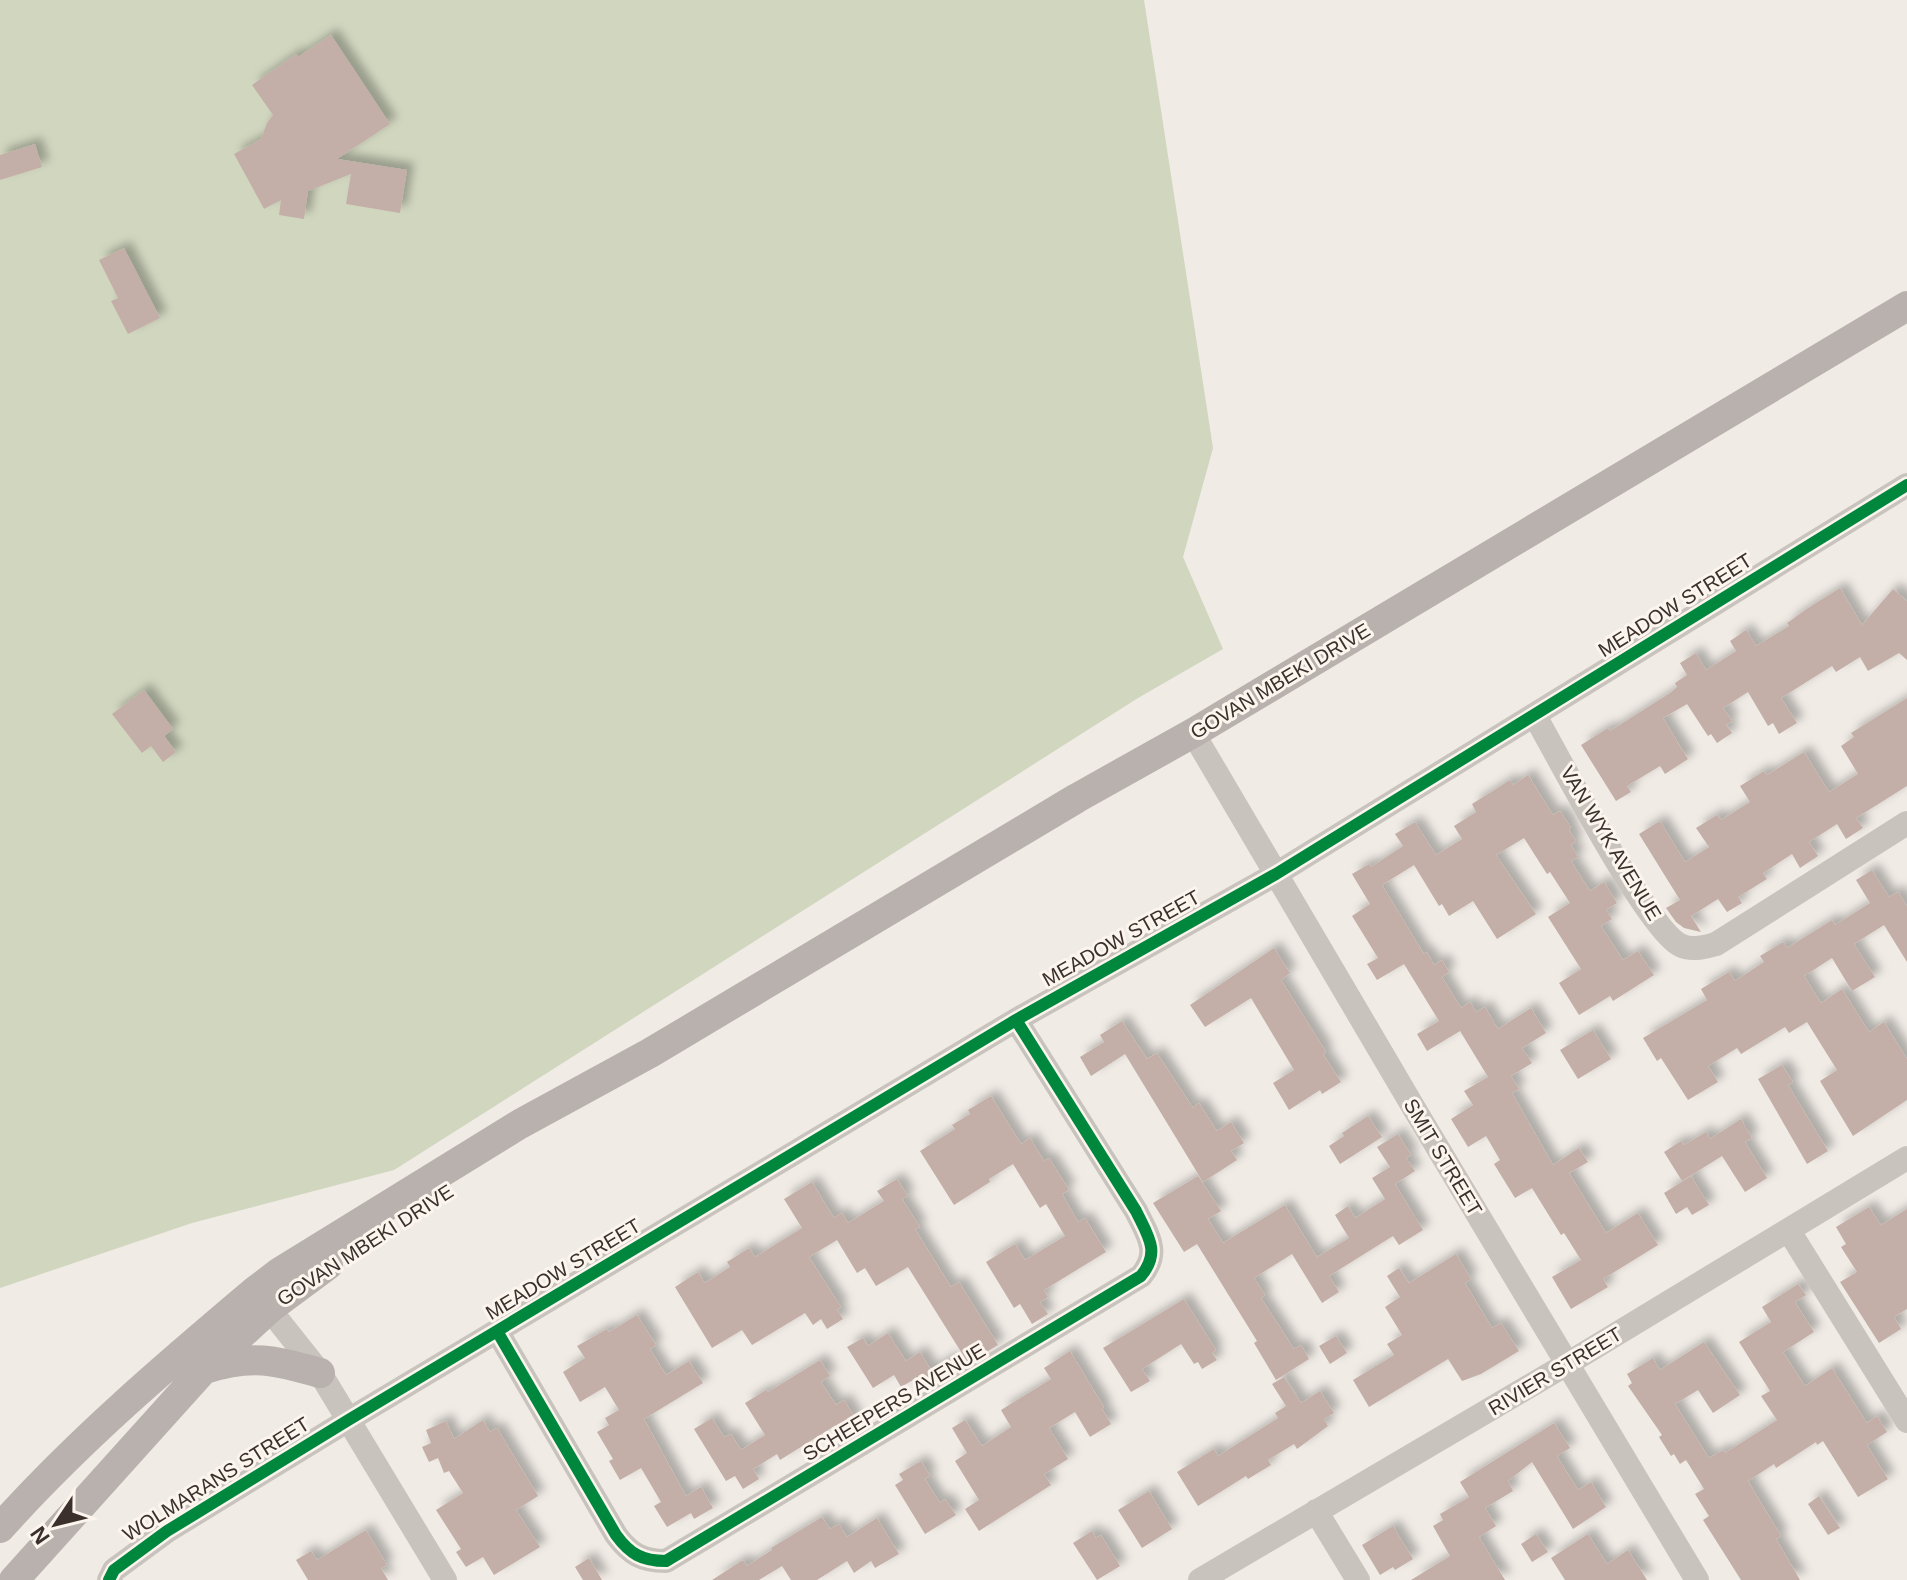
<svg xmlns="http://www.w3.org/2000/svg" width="1907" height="1580" font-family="Helvetica,sans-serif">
	<defs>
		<filter id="shadow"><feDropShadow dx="7" dy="-7" stdDeviation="4" flood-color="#0004"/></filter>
	</defs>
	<rect width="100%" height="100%" fill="#f0ebe5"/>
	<path fill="#d1d6bf" d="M0 0H1144L1213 448 1183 557 1223 649 1138 698 394 1170 192 1223 0 1288Z"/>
	<path fill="#c3afa7" filter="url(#shadow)" d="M331 35 390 124 337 159 407 170 400 213 346 204 351 174 308 191 304 219 279 215 281 200 264 209 234 154 261 139 267 123 273 115 252 85 296 54 298 57Z
		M35 144 42 167 0 180V155Z
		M124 248 160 318 128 334 111 301 118 298 99 260Z
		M1840 588 1862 625 1893 589 1907 601V660L1899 653 1868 671 1860 657 1836 672 1832 666 1781 698 1797 723 1779 734 1773 723 1768 726 1748 692 1723 708 1732 721 1726 725 1732 733 1717 743 1711 734 1708 736 1687 704 1663 718 1688 759 1665 774 1660 766 1627 786 1631 792 1616 801 1581 745 1608 728 1610 731 1670 693 1677 687 1675 683 1687 675 1680 663 1696 653 1706 670 1736 651 1730 641 1746 630 1756 646 1789 626 1787 623 1808 608Z
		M144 690 173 729 164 736 176 752 163 762 151 746 142 753 112 714Z
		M1907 698V786L1856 818 1863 828 1846 839 1837 824 1809 842 1818 856 1800 868 1792 854 1763 873 1767 879 1738 897 1742 903 1727 912 1718 899 1691 916 1701 932 1684 928 1676 922 1666 908 1680 900 1639 834 1660 821 1685 862 1709 847 1696 828 1717 815 1721 820 1750 802 1740 786 1764 771 1767 775 1804 752 1829 792 1858 774 1841 746 1854 737 1851 733Z
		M1528 775 1553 815 1560 811 1571 828 1569 830 1576 841 1571 845 1578 857 1571 861 1590 891 1604 882 1617 903 1606 910 1612 919 1601 926 1623 960 1638 951 1654 975 1613 1001 1610 996 1579 1015 1559 983 1581 969 1548 917 1570 903 1550 872 1547 874 1524 838 1496 855 1536 914 1497 939 1473 901 1449 916 1442 904 1439 906 1414 865 1382 885 1424 954 1427 952 1434 965 1442 960 1449 972 1442 977 1461 1008 1470 1002 1476 1012 1485 1007 1498 1029 1531 1008 1546 1033 1522 1048 1532 1063 1511 1076 1519 1089 1512 1093 1553 1165 1579 1148 1588 1162 1569 1173 1606 1233 1638 1213 1658 1245 1603 1279 1608 1287 1571 1309 1552 1277 1581 1260 1564 1233 1561 1235 1532 1188 1515 1198 1494 1164 1500 1160 1486 1136 1468 1147 1451 1119 1473 1105 1464 1091 1488 1077 1460 1031 1427 1051 1417 1034 1439 1021 1404 964 1377 980 1367 964 1378 958 1352 916 1370 904 1352 874 1369 864 1371 867 1403 846 1395 834 1415 822 1436 855 1462 839 1454 826 1476 812 1472 804 1510 780 1513 785Z
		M1872 870 1889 897 1898 892 1907 906V962L1884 925 1854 944 1875 977 1852 991 1832 958 1804 976 1821 1003 1842 989 1869 1032 1884 1022 1907 1059V1100L1853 1136 1820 1081 1837 1070 1807 1022 1789 1033 1785 1027 1741 1054 1737 1048 1708 1066 1718 1082 1688 1100 1661 1058 1657 1061 1643 1038 1707 1000 1701 989 1729 972 1735 981 1764 962 1760 956 1783 942 1787 948 1832 920 1835 925 1870 903 1856 880Z
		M1274 948 1290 973 1281 980 1326 1052 1323 1054 1341 1082 1322 1094 1320 1090 1289 1110 1273 1083 1294 1070 1251 998 1205 1027 1190 1005Z
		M1122 1021 1147 1059 1157 1053 1193 1108 1199 1103 1217 1131 1231 1122 1244 1143 1231 1151 1237 1160 1203 1182 1125 1054 1091 1076 1080 1057 1104 1042 1100 1035Z
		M1593 1030 1611 1059 1578 1079 1560 1050Z
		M1782 1065 1793 1082 1788 1085 1828 1151 1807 1164 1758 1079Z
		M991 1096 1021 1144 1030 1138 1044 1161 1049 1158 1069 1190 1062 1194 1078 1222 1085 1218 1106 1252 1044 1290 1048 1297 1040 1302 1048 1314 1032 1324 1020 1304 1014 1308 986 1262 1015 1244 1025 1260 1065 1236 1046 1204 1040 1208 1013 1164 989 1179 990 1182 954 1205 920 1151 955 1129 952 1125 970 1114 968 1110Z
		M1368 1116 1382 1137 1340 1164 1329 1146 1344 1136 1342 1133Z
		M1741 1119 1752 1138 1745 1142 1767 1178 1745 1192 1722 1156 1682 1181 1664 1152 1681 1141 1684 1145 1706 1132 1710 1139Z
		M1398 1134 1411 1155 1406 1158 1415 1171 1395 1184 1423 1230 1399 1245 1393 1236 1329 1276 1339 1292 1322 1303 1292 1254 1254 1278 1265 1295 1261 1298 1294 1349 1301 1345 1309 1359 1276 1380 1254 1343 1257 1341 1197 1244 1184 1252 1153 1203 1198 1176 1221 1211 1208 1219 1223 1243 1285 1205 1317 1257 1349 1238 1335 1215 1348 1206 1355 1218 1385 1199 1372 1178 1390 1167 1377 1147Z
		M1691 1176 1709 1205 1692 1215 1687 1207 1676 1214 1664 1193Z
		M897 1179 908 1196 902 1199 920 1227 915 1229 951 1287 959 1282 998 1345 968 1363 908 1267 876 1286 865 1268 857 1273 837 1240 809 1257 841 1307 837 1310 843 1319 827 1329 821 1319 813 1325 805 1313 752 1345 742 1330 712 1348 675 1287 698 1272 705 1283 730 1267 727 1262 749 1248 755 1257 802 1228 784 1199 812 1182 834 1218 842 1213 848 1223 884 1201 877 1191Z
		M1869 1207 1881 1225 1907 1209V1309L1894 1317 1901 1329 1879 1343 1840 1282 1857 1272 1841 1247 1846 1244 1836 1227Z
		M1456 1254 1471 1279 1465 1283 1492 1328 1501 1323 1519 1351 1481 1374 1462 1381 1448 1359 1369 1407 1353 1380 1394 1355 1387 1344 1402 1335 1385 1307 1400 1297 1387 1276 1399 1268 1409 1283Z
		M1798 1284 1806 1295 1795 1302 1814 1332 1783 1352 1805 1386 1832 1368 1867 1423 1877 1416 1887 1432 1867 1445 1888 1479 1858 1497 1823 1441 1817 1445 1816 1442 1776 1468 1774 1464 1748 1481 1781 1536 1776 1539 1800 1580H1741L1703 1520 1709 1516 1695 1494 1704 1489 1686 1460 1680 1464 1674 1454 1671 1456 1659 1437 1662 1435 1628 1386 1632 1383 1627 1374 1653 1358 1660 1370 1704 1342 1740 1395 1713 1413 1698 1390 1675 1404 1709 1458 1723 1450 1725 1453 1777 1420 1761 1396 1770 1391 1739 1342 1771 1322 1762 1307Z
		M1184 1299 1216 1350 1212 1353 1217 1360 1202 1369 1198 1362 1194 1364 1181 1344 1142 1369 1150 1381 1131 1392 1103 1348Z
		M637 1315 656 1345 650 1349 666 1375 689 1361 703 1383 644 1419 686 1496 701 1487 713 1508 694 1519 691 1513 667 1527 654 1506 661 1502 641 1468 620 1480 609 1461 613 1459 597 1432 609 1425 605 1418 619 1410 605 1387 580 1402 563 1372 585 1358 577 1346 607 1329 609 1332Z
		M888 1333 906 1361 920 1352 931 1370 952 1358 958 1368 920 1391 913 1380 901 1387 894 1375 873 1388 847 1347 863 1338 868 1346Z
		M1336 1336 1347 1353 1330 1364 1319 1346Z
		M1070 1351 1104 1407 1102 1409 1111 1424 1090 1437 1075 1412 1049 1428 1068 1459 1044 1474 1051 1485 979 1531 965 1509 979 1500 955 1461 967 1453 952 1428 965 1420 982 1446 1011 1427 1001 1410 1051 1379 1044 1368Z
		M820 1360 830 1376 821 1382 836 1405 844 1400 857 1421 839 1432 836 1425 780 1460 777 1454 753 1469 759 1479 743 1489 735 1476 726 1481 694 1429 712 1418 724 1437 731 1434 741 1450 765 1435 745 1403 766 1390 768 1392Z
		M1284 1377 1301 1403 1320 1391 1334 1413 1324 1419 1328 1426 1297 1449 1294 1444 1268 1460 1271 1465 1248 1479 1246 1476 1198 1506 1177 1472 1214 1449 1218 1456 1278 1418 1275 1413 1286 1406 1272 1384Z
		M483 1420 490 1432 497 1428 538 1496 516 1510 540 1547 494 1575 483 1557 466 1567 456 1552 461 1549 436 1510 463 1493 449 1471 444 1473 438 1458 429 1462 422 1447 431 1443 426 1430 446 1421 454 1439Z
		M1554 1423 1570 1448 1557 1456 1578 1490 1591 1482 1606 1507 1573 1529 1532 1462 1508 1481 1513 1491 1485 1508 1496 1526 1479 1537 1505 1580H1411L1450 1556 1433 1526 1443 1520 1440 1514 1469 1497 1460 1482Z
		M921 1461 930 1476 925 1479 940 1503 945 1499 956 1515 925 1534 895 1485 903 1480 899 1474Z
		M1149 1491 1172 1529 1142 1548 1118 1510Z
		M1819 1496 1840 1528 1828 1535 1808 1504Z
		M822 1517 830 1529 839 1524 847 1537 877 1518 899 1554 875 1568 871 1561 854 1573 847 1561 817 1580H791L782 1566 759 1580H712L743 1560 747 1566 772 1550 771 1548Z
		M1393 1526 1413 1559 1395 1570 1393 1567 1380 1575 1362 1545Z
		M366 1530 387 1565 381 1568 388 1580H308L296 1560 311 1551 317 1560Z
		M1092 1531 1096 1538 1101 1535 1120 1566 1097 1580 1073 1543Z
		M1536 1534 1548 1552 1532 1562 1521 1544Z
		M1588 1534 1607 1564 1628 1550 1647 1580H1565L1551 1558Z
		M589 1558 602 1580H583L575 1567Z"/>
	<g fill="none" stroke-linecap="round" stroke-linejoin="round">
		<path stroke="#c9c3be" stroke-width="24" d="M1535 716C1558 756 1648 930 1680 945 1692 951 1704 947 1716 944L1907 823
			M1193 733 1418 1115 1697 1580
			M1789 1231 1907 1421
			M258 1295 320 1373 445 1580
			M497 1331 616 1535C630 1554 642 1561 666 1561L1141 1276C1161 1252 1148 1236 1136 1211L1016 1020
			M1316 1511 1358 1580
			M109 1580 114 1570 167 1531 350 1419 1016 1020 1276 874 1907 485
			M1200 1580 1567 1364 1907 1158"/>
		<path stroke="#b8b1ad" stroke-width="30" d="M205 1369C251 1354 275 1360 320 1373
			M0 1528C78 1441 166 1366 255 1291L280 1272 520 1124 650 1053 1077 798 1193 733 1907 306
			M14 1580 204 1369 270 1308 328 1265"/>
		<defs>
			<path id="cycleway" d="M497 1331 616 1535C630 1554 642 1561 666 1561L1141 1276C1161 1252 1148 1236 1136 1211L1016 1020
				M109 1580 114 1570 167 1531 350 1419 1016 1020 1276 874 1907 485"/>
		</defs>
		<use href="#cycleway" stroke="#fbf5ee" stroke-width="17"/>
		<use href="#cycleway" stroke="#00873e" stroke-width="12"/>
	</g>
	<g text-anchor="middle" stroke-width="6" stroke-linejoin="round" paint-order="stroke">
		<g font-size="20" fill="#3b302b" stroke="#fbf5ee">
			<text transform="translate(1675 605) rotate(-32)" y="7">MEADOW STREET</text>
			<text transform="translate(1280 681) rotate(-31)" y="7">GOVAN MBEKI DRIVE</text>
			<text transform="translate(1611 843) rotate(59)" y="7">VAN WYK AVENUE</text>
			<text transform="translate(1121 938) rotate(-29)" y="7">MEADOW STREET</text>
			<text transform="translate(1443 1157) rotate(59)" y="7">SMIT STREET</text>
			<text transform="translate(365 1245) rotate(-33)" y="7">GOVAN MBEKI DRIVE</text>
			<text transform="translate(563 1269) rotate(-31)" y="7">MEADOW STREET</text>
			<text transform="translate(1555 1371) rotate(-31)" y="7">RIVIER STREET</text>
			<text transform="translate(894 1402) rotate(-31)" y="7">SCHEEPERS AVENUE</text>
			<text transform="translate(216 1479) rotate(-32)" y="7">WOLMARANS STREET</text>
		</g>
	</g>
	<g transform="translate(56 1524) rotate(235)" stroke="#fbf5ee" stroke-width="6" paint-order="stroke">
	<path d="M0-6L14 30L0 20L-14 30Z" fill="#3b302b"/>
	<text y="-12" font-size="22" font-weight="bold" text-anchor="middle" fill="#3b302b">N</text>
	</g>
</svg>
